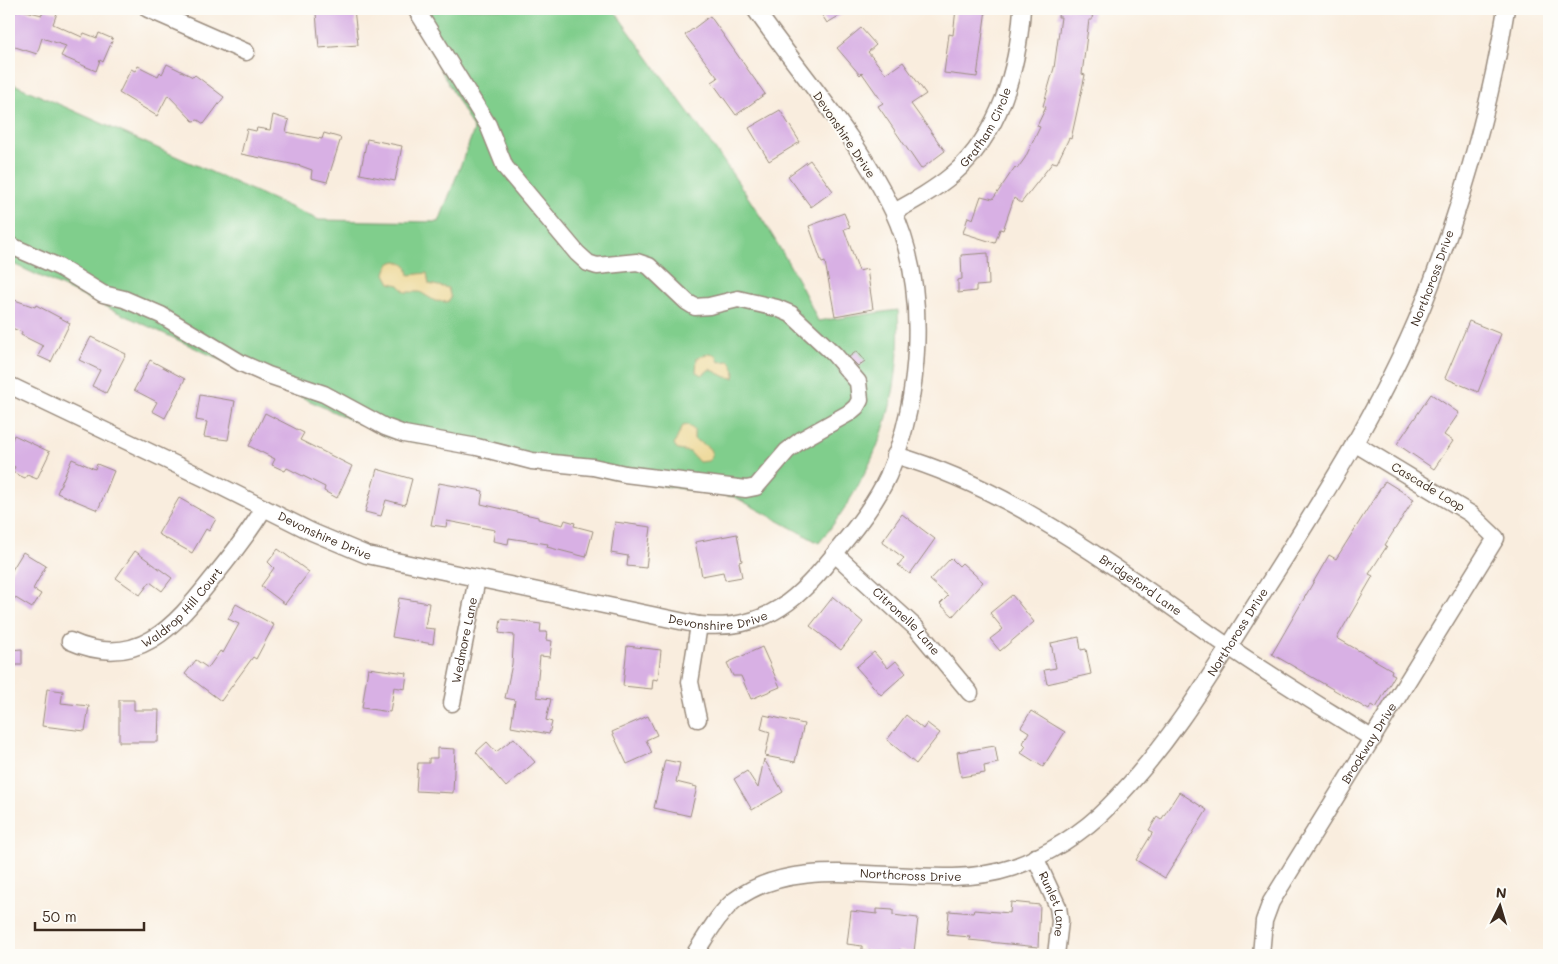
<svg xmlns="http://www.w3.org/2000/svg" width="1558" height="964" font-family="Mali,sans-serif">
	<rect width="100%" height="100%" fill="#fdfcf7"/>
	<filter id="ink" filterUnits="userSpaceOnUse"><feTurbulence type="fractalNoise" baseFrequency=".02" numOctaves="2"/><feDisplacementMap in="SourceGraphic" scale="10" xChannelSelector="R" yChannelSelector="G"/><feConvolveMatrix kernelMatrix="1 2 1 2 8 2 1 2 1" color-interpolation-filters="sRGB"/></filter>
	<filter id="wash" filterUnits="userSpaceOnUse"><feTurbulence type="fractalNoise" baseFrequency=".0096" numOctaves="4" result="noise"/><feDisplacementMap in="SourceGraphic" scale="20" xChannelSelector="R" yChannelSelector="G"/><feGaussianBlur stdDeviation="1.12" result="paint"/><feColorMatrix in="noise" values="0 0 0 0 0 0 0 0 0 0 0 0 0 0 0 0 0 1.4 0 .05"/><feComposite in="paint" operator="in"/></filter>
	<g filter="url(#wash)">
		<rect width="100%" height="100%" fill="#f9edde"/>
		<path fill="#80ce8c" stroke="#5e7c55" d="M407 9H613C682 106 769 212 818 321L898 310C903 401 876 472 819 543L735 497 555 469 388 437 9 262V82L319 220 439 222 474 130Z"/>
		<path fill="#eeda9e" stroke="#94825e" d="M397 261 407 266 409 275 427 273 429 284 448 288 451 298 448 302 435 301 420 292H405L399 285 390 283 385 274C387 266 389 262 397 261Z
			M709 353 716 355 719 362 730 361 735 371 734 378 726 377 710 369 702 375 696 372 697 358Z
			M688 425 694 430V439C702 445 712 445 712 457L708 461 699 462 690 452 678 450 674 444C678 438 679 431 683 426Z"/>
		<g id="blocks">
			<path fill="#d8b0e4" d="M18 9 42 15 44 9 57 13 53 24 82 37 84 33 97 38 99 33 113 39 103 62 100 60 96 71 61 56 66 46 42 38 37 54 9 45V22L12 11 17 12Z
				M354 9 358 45 319 48 316 13Z
				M818 9H851L827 23Z
				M956 9H986L977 77 944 73 949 34 953 35Z
				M1059 9H1093L1092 20H1089L1082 74 1085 75 1071 139 1069 138 1057 163 1053 162 1021 203 1014 198 1003 230 1000 229 995 243 963 233 968 217 973 219 981 196 993 199 1015 167 1017 169 1025 158 1040 127 1037 126 1046 107 1043 106 1054 68 1061 17H1058Z
				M710 16 765 94 736 115 712 82 718 78 685 35Z
				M861 28 876 45 868 52 886 74 903 62 926 94 911 104 945 151 921 169 878 106 883 103 862 73 860 75 837 48Z
				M167 64 193 77 195 75 224 97 204 124 198 120 193 121 168 95 157 116 119 93 131 69 135 71 138 66 158 76 160 72 162 74Z
				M780 110 800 142 769 161 749 128Z
				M273 115 289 120 286 132 322 139 324 133 341 138 327 182 311 178 312 170 301 166 241 154 247 129 256 131 257 128 270 130Z
				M367 139 402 146 395 181 360 174Z
				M810 160 833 191 811 207 788 176Z
				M844 213 850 227 844 229 859 271 867 269 873 309 835 316 825 262 822 263 809 226Z
				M988 253 989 285 976 286V291L958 293V280L962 279 961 255Z
				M9 298 35 307 36 305 70 323 51 362 38 356 43 346 21 335 22 332 9 327Z
				M1469 321 1501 334 1478 392 1445 378Z
				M91 337 126 354 106 393 92 386 100 370 79 360Z
				M857 351 865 361 858 366 849 357Z
				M150 360 185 379 165 418 152 411 157 402 134 390Z
				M1431 394 1459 413 1444 435 1453 441 1434 469 1397 444Z
				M200 395 235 401 228 440 204 437 207 422 196 420Z
				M265 413 304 433 300 440 352 466 337 498 324 491 325 487 287 468 285 471 272 465 275 459 249 446Z
				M14 435 50 452 37 479 27 475 25 478 12 472 15 467 9 464V447Z
				M72 459 95 469 97 464 114 471 98 510 57 493Z
				M377 469 412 479 405 505 386 500 381 516 365 512Z
				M1385 481 1414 499 1385 545 1387 546 1369 574 1373 576 1337 638 1392 670 1391 673 1395 675 1376 708 1371 705 1369 710 1272 654 1329 555 1336 559Z
				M439 483 483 491 481 504 538 517V519L563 525 565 520 575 523 574 526 593 531 586 557 547 547 548 544 509 538 508 544 493 541 495 530 447 521 446 527 431 525Z
				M179 498 216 519 209 531 206 529 192 553 158 534Z
				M902 514 935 539 910 574 898 565 904 558 882 542Z
				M615 522 651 527 646 568 627 566 628 556 611 553Z
				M737 534 742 561 739 562 742 577 725 580 723 572 702 576 695 542Z
				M278 549 309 572 285 604 261 586 274 568 268 562Z
				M135 551 172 578 162 591 150 582 140 595 116 578Z
				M23 552 46 566 33 589 41 594 32 608 9 594V575Z
				M951 558 959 566 962 563 983 582 953 616 940 604 948 596 930 580Z
				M1012 595 1034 622 1000 651 990 639 1003 629 990 613Z
				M833 597 863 622 841 650 810 626Z
				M399 598 429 603 425 628 435 629 433 644 392 637Z
				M236 604 274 625 256 659 253 657 221 701 185 674 196 660 208 668 220 651 223 653 239 624 228 619Z
				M501 619 541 624 540 632H547L546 640 552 641 550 657 540 656 537 687V697L551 699 546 720 552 722 549 734 511 727 515 700 505 698 512 664 514 635 499 633Z
				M1079 637 1081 650 1086 649 1091 674 1047 684 1044 670 1056 668 1051 643Z
				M627 646 661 650 658 680 653 679 652 689 623 686Z
				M762 647 780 687 751 699 741 676H733L727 663Z
				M22 649V665H9V650Z
				M874 652 888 668 896 661 906 673 881 695 856 667Z
				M368 668 407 673 405 689 394 687 390 712 362 708Z
				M47 689 63 691 61 703 89 706 85 731 42 726Z
				M119 700H134V710H159L158 742H119Z
				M1031 711 1065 732 1043 767 1021 753 1026 746 1023 743 1029 732 1021 727Z
				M764 715 804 724 795 762 765 756 770 732 761 729Z
				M906 715 923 729 927 723 940 733 916 764 887 740Z
				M648 716 657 735 646 740 652 753 627 764 612 732Z
				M514 738 535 762 506 787 476 752 487 742 496 752Z
				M995 746 998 763 984 766 985 773 961 777 957 752Z
				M437 748 455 749 453 793 416 791 418 763H429V758H437Z
				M764 759 783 792 752 810 734 779 747 771 758 788Z
				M665 760 680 763 676 782 697 787 690 816 654 808Z
				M1179 792 1207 810 1165 878 1136 860 1153 832 1149 830 1157 817 1161 820Z
				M1011 902 1040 905 1038 947 969 940 970 937 947 935 949 911 973 913 974 910 1010 913Z
				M877 909 893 910V915L918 918 914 952 899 950V954L862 950V946L847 944 851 911 877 914Z"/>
		</g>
	</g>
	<g filter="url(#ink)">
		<use href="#blocks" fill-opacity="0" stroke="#9a8c7e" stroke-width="1"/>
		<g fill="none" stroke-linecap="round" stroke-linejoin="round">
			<defs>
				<g id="minor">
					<path d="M148 9 246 52"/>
					<path id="s1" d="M894 212C914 201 934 190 952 175 1000 134 1018 69 1022 9"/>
					<path d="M9 245 59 267 103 294 124 299 161 315 241 363 268 375 324 394 385 427 404 434 477 447 532 461 593 467 625 474 746 489 756 487 787 451 801 440 849 413 856 407 860 400 858 382 834 354 791 314 777 308 738 299 709 306 695 307 687 302 649 266 637 262 597 266 588 263 577 253 505 167 488 125 416 9"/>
					<path id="s2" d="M9 385 204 478 312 532 367 555 699 625C766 632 801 598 840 547 858 525 876 502 888 476 921 399 929 288 893 211 858 137 801 75 755 9"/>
					<path id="s3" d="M895 455C1017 490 1123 574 1226 645 1274 678 1324 708 1373 739"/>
					<path id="s4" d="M835 554 916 628 970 693"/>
					<path id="s5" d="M70 641C137 671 174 627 212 579 231 556 249 533 264 508"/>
					<path id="s6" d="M452 703 477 579"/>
					<path d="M698 719 690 682 699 625"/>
					<path id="s7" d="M1035 857 1058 907 1060 921 1056 955"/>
					<path id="s8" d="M694 955C706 937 718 914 735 900 806 845 928 896 1011 868 1046 856 1084 832 1109 806 1171 744 1215 668 1262 594 1324 496 1389 396 1430 287 1464 197 1491 104 1506 9"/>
					<path id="s9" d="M1261 955 1264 921 1271 902 1496 538 1471 514 1354 443"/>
				</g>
			</defs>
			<use href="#minor" stroke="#9a8c7e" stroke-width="19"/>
			<use href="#minor" stroke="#fff" stroke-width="16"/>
		</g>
	</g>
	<g text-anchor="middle" stroke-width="4" stroke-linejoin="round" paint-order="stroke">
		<g font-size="12" fill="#3b2a1e" stroke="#fdfcf7">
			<text dy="4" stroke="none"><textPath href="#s1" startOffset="128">Grafham Circle</textPath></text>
			<text transform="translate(844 135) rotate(56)" y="4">Devonshire Drive</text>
			<text dy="4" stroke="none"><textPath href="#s8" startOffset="1090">Northcross Drive</textPath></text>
			<text transform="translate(1428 487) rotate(31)" y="4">Cascade Loop</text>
			<text dy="4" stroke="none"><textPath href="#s2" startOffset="350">Devonshire Drive</textPath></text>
			<text dy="4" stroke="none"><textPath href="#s3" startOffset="279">Bridgeford Lane</textPath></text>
			<text dy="4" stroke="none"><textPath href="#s5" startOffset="129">Waldrop Hill Court</textPath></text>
			<text dy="4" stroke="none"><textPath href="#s2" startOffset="755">Devonshire Drive</textPath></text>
			<text dy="4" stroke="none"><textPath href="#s4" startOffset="98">Citronelle Lane</textPath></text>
			<text dy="4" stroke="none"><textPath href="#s8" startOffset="685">Northcross Drive</textPath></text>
			<text dy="4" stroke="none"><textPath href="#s6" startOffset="64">Wedmore Lane</textPath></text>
			<text dy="4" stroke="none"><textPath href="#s9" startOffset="241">Brookway Drive</textPath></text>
			<text dy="4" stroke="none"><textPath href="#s8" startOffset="250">Northcross Drive</textPath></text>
			<text dy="4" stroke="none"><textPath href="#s7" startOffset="51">Runlet Lane</textPath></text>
		</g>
	</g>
	<rect width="1558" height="964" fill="none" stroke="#fdfcf7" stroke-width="30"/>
	<g transform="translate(1500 906) rotate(5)" stroke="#fdfcf7" stroke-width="4" paint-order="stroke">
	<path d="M0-4L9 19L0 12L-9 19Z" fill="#3b2a1e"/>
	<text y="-8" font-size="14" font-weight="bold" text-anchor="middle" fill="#3b2a1e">N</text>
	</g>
	<path d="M35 922v8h109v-8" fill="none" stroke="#3b2a1e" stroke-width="2.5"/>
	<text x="42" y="922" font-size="15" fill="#3b2a1e" stroke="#fdfcf7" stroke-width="4" paint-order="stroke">50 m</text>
</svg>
